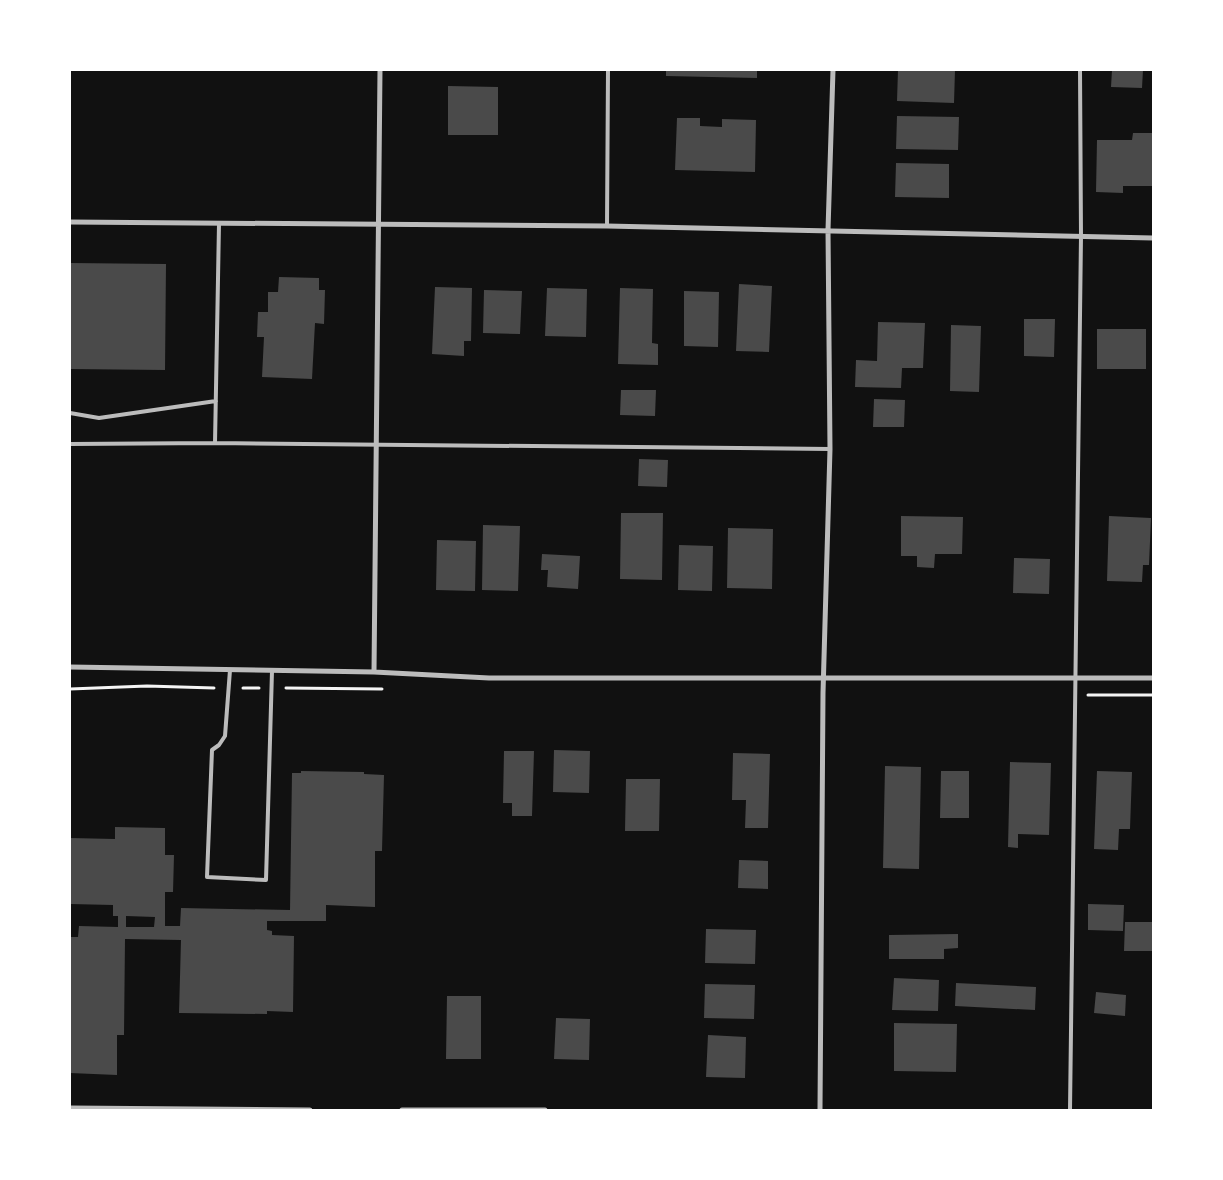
<svg xmlns="http://www.w3.org/2000/svg" width="1223" height="1180" font-family="Spectral,serif">
	<rect width="100%" height="100%" fill="#111"/>
	<path fill="#4a4a4a" fill-rule="evenodd" d="M666 70H757V78L666 76Z
		M898 70H955L954 103 897 101Z
		M1112 70H1143L1142 88 1111 87Z
		M448 86 498 87V135H448Z
		M897 116 959 117 958 150 896 149Z
		M677 118H700V126L722 127V119L756 120 755 172 675 170Z
		M1133 133H1153L1152 186H1123V193L1096 192 1097 140H1132Z
		M896 163 949 164V198L895 197Z
		M70 263 166 264 165 370 70 369Z
		M279 277 319 278V290H325L324 324 315 323 312 379 262 377 264 337H257L258 312H268V292H278Z
		M739 284 772 286 769 352 736 351Z
		M435 287 472 288 471 341H464V356L432 354Z
		M547 288 587 289 586 337 545 336Z
		M620 288 653 289 652 343 658 344V365L618 364Z
		M484 290 522 291 520 334 483 333Z
		M684 291 719 292 718 347 684 346Z
		M1024 319H1055L1054 357 1024 356Z
		M878 322 925 323 923 368H902L901 388 855 387 856 360 877 361Z
		M951 325 981 326 979 392 950 391Z
		M1097 329H1146V369H1097Z
		M621 390H656L655 416 620 415Z
		M874 399 905 400 904 427H873Z
		M639 459 668 460 667 487 638 486Z
		M621 513H663L662 580 620 579Z
		M901 516 963 517 962 554H935L934 568 917 567V556H901Z
		M1109 516 1151 518 1149 565H1143L1142 582 1107 581Z
		M483 525 520 526 518 591 482 590Z
		M728 528 773 529 772 589 727 588Z
		M437 540 476 541 475 591 436 590Z
		M679 545 713 546 712 591 678 590Z
		M542 554 580 556 578 589 547 587 548 570H541Z
		M1014 558 1050 559 1049 594 1013 593Z
		M554 750 590 751 589 793 553 792Z
		M504 751H534L532 816H512V803H503Z
		M733 753 770 754 768 828H745L746 800H732Z
		M1010 762 1051 763 1049 835 1018 834V848L1008 847Z
		M885 766 921 767 919 869 883 868Z
		M301 771 364 772V774L384 775 382 851H375V907L326 905V921H267V930L272 931V935L294 936 293 1012 267 1011V1014L179 1013 181 940 125 939 124 1035H117V1075L70 1073V937H78L79 926 118 927V916H113V905L70 904V838L115 839V827L165 828V855H174L173 892H165V926H180L181 908 290 910 292 773H301ZM126 916 155 917 154 927H126Z
		M941 771H969V818H940Z
		M1097 771 1132 772 1130 829H1119L1118 850 1094 849Z
		M626 779H660L659 831H625Z
		M739 860 768 861V889L738 888Z
		M1088 904 1124 905 1123 931 1088 930Z
		M1125 922H1153V951H1124Z
		M706 929 756 930 755 964 705 963Z
		M958 934V948L944 949V959H889V935Z
		M894 978 939 980 938 1011 892 1010Z
		M956 983 1036 987 1035 1010 955 1006Z
		M705 984 755 985 754 1019 704 1018Z
		M1096 992 1126 995 1125 1016 1094 1013Z
		M447 996H481V1059H446Z
		M556 1018 590 1019 589 1060 554 1059Z
		M894 1023 957 1024 956 1072 894 1071Z
		M708 1035 746 1037 745 1078 706 1077Z"/>
	<g fill="none" stroke-linecap="round" stroke-linejoin="round">
		<path stroke="#f5f5f5" stroke-width="3" d="M243 688H259
			M286 688 382 689
			M70 689 147 686 214 688
			M1088 695H1153"/>
		<path stroke="#bcbcbc" stroke-width="4" d="M607 226 608 70
			M70 413 99 418 216 401
			M215 443 830 449
			M70 444 215 443 219 224
			M230 670 225 736 219 745 212 750 207 877 266 880 272 671
			M1070 1110 1081 236 1080 70"/>
		<path stroke="#bcbcbc" stroke-width="5" d="M70 222 607 226 1153 238
			M70 667 374 672 489 678H1153
			M374 672 380 70
			M70 1108 310 1110
			M402 1110H545
			M820 1110 823 693 830 449 828 230 833 70"/>
	</g>
	<rect width="1223" height="1180" fill="none" stroke="#ffffff" stroke-width="142"/>
</svg>
